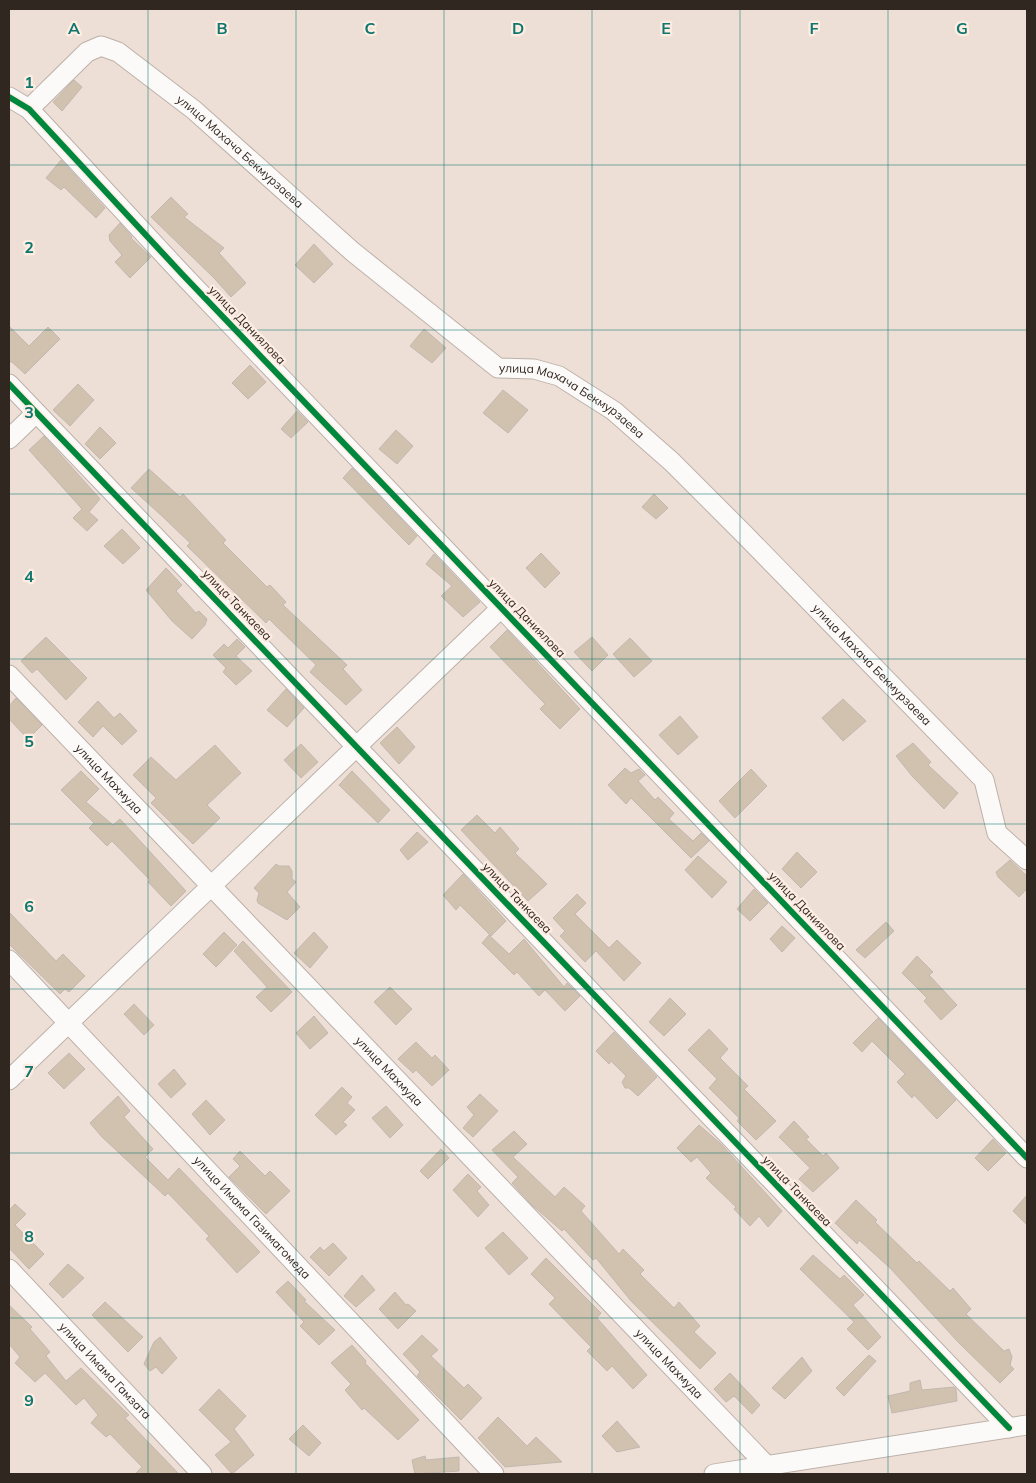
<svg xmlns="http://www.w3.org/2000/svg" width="1036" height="1483" font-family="Mulish,sans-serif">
	<rect width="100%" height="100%" fill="#eedfd6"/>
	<path fill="#d1c2af" stroke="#c2b8b0" d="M74 80 82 87 62 111 53 102Z
		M61 160 105 208 96 218 64 187 61 190 46 178Z
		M171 197 188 214 184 217 224 248 219 253 246 283 231 297 214 278 151 217Z
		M120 223 132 237 131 238 151 257 130 278 115 262 122 255 110 241 109 235Z
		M314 244 333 264 314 283 295 265Z
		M9 326 29 346 48 327 60 339 25 374 12 362H9Z
		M424 329 446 348 432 363 410 346Z
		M250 365 266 382 248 399 232 383Z
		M78 384 94 400 70 426 53 410Z
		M503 390 528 410 508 433 483 413Z
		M297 411 308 422 291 438 281 429Z
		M100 427 116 443 100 459 85 444Z
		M396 430 413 446 397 464 379 449Z
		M44 436 100 499 89 512 98 520 87 531 73 518 82 509 29 450Z
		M352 468 417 536 409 545 343 478Z
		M149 469 180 497 183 494 226 540 223 543 267 587 270 585 286 602 283 605 347 665 343 669 362 690 346 705 310 672 316 665 269 619 266 623 187 546 190 543 162 516 131 488Z
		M654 494 668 508 656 519 642 507Z
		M122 529 140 548 123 564 104 546Z
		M541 553 560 573 545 588 526 568Z
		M434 554 480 602 463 617 441 596 452 586 426 564Z
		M166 568 182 585 176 591 196 613 199 611 207 619 205 625 192 639 172 621 146 590Z
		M507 630 580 709 560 729 540 709 545 704 490 647Z
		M46 637 87 678 66 700 37 669 32 673 21 661Z
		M592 637 608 655 592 671 574 652Z
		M630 638 652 661 634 677 613 654Z
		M237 639 245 647 236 656 252 671 236 685 223 672 226 668 213 655 224 644 228 648Z
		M286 689 304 708 287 727 267 710Z
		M16 698 42 725 28 739 9 719V706Z
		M843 699 866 721 843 741 822 718Z
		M98 701 114 718 120 713 137 731 122 745 103 726 93 737 78 722Z
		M680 716 698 737 678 755 659 735Z
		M397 727 415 747 399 764 380 743Z
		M913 743 931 762 928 765 958 793 944 809 912 776 896 756Z
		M301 744 318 762 301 778 284 760Z
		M215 745 241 773 207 805 220 818 193 844 151 803 156 798 133 775 151 757 176 780Z
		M625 768 631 773 639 769 645 775 638 781 655 800 658 797 674 813 669 819 693 841 701 833 709 841 691 858 631 798 626 804 608 785Z
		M751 769 767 786 735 818 719 801Z
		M81 771 99 789 86 802 113 825 120 819 186 891 171 906 148 882 150 880 112 841 107 846 89 828 94 823 61 790Z
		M352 771 390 810 378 823 339 785Z
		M477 815 495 833 500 827 519 849 515 853 547 884 528 901 461 830Z
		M417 832 428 842 408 860 400 850Z
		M797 852 817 872 801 888 782 869Z
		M698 856 727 882 712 898 685 870Z
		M1010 860 1027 876V889L1019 897 998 877 996 872Z
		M276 864 279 866H289L292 871V879L296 882 287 892 300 907 287 920 258 903 257 900 259 893 254 888Z
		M463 874 506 921 491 936 460 905 456 910 443 895Z
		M754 889 768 903 750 921 737 909Z
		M577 894 586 903 575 914 609 948 617 940 641 963 624 981 596 951 585 962 560 936 565 931 553 918Z
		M9 912 56 961 63 954 85 976 69 992 65 989 60 994 9 944Z
		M886 922 894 931 865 958 856 950Z
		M782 926 795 938 782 952 770 939Z
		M224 932 237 945 216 967 203 954Z
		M314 932 328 947 310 968 294 953Z
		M489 935 509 954 524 939 564 987 567 983 580 996 565 1011 545 990 539 996 517 972 514 975 482 943Z
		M243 941 292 992 271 1012 256 997 267 987 234 951Z
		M917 956 933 972 929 975 957 1005 941 1020 924 1001 927 998 902 973Z
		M390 987 412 1009 396 1025 374 1002Z
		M670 998 686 1014 664 1036 649 1022Z
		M134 1004 154 1025 144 1035 124 1014Z
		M314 1016 328 1033 310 1049 296 1033Z
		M878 1018 956 1100 937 1119 914 1095 912 1098 897 1082 905 1074 872 1041 862 1052 853 1043Z
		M709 1029 728 1049 720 1058 748 1086 744 1089 776 1121 756 1140 737 1121 739 1118 709 1088 717 1079 688 1050Z
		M614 1032 657 1077 638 1096 629 1088H625L622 1082 626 1076 611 1061 609 1064 596 1051Z
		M416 1042 432 1058 435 1055 449 1070 432 1086 416 1070 413 1073 398 1059Z
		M69 1053 85 1069 64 1089 48 1073Z
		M174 1069 186 1084 171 1098 158 1084Z
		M342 1087 352 1097 347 1103 355 1110 343 1122 347 1125 336 1135 315 1115Z
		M480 1094 498 1111 473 1137 463 1128 474 1115 467 1107Z
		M118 1096 130 1111 124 1117 153 1149 145 1157 168 1180 179 1168 260 1252 237 1273 206 1239 209 1236 168 1193 165 1196 102 1137 90 1123Z
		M206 1100 225 1120 210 1135 192 1114Z
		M386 1106 403 1125 390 1138 372 1118Z
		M794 1121 809 1137 806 1139 823 1156 826 1153 839 1168 813 1192 799 1179 810 1168 779 1137Z
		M699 1125 721 1144 782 1211 768 1227 759 1216 750 1226 734 1209 736 1207 706 1178 711 1173 697 1157 691 1162 677 1148Z
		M514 1131 527 1144 513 1157 555 1197 564 1187 585 1206 581 1211 619 1254 623 1249 644 1270 640 1274 674 1308 679 1302 700 1326 694 1332 716 1353 700 1369 631 1301 596 1258 593 1260 564 1229 562 1231 532 1205 512 1183 518 1177 492 1150Z
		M993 1139 1006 1153 988 1171 975 1158Z
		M441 1149 449 1158 428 1179 420 1171Z
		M240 1151 265 1176 270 1171 290 1191 266 1214 229 1177 240 1166 233 1159Z
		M468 1174 481 1187 477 1191 489 1205 478 1217 453 1190Z
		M1027 1195V1225L1013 1211Z
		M856 1200 877 1220 875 1222 917 1263 919 1261 950 1291 953 1288 971 1309 966 1314 1004 1351 1009 1349 1012 1357 1010 1365 1014 1369 1000 1383 958 1342 890 1268 859 1240 857 1244 835 1223Z
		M15 1204 26 1214 15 1225 44 1254 29 1269 9 1248V1210Z
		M503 1232 528 1258 509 1275 485 1248Z
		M333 1243 347 1258 329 1276 310 1257 320 1247 324 1251Z
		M813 1255 840 1279 844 1275 864 1295 853 1305 881 1337 868 1350 847 1329 854 1322 800 1269Z
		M546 1258 601 1313 597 1318 647 1375 633 1389 612 1366 607 1371 587 1351 591 1347 549 1304 555 1298 531 1274Z
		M68 1264 84 1278 63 1298 49 1284Z
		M362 1275 375 1290 356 1307 344 1296Z
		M288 1281 306 1300 304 1301 335 1330 319 1345 300 1326 304 1322 276 1292Z
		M395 1292 406 1305 408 1304 416 1311 398 1329 379 1309Z
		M105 1302 143 1337 128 1352 92 1315Z
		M9 1305 32 1327 30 1329 50 1352 46 1356 66 1381 81 1368 129 1415 125 1418 179 1474H135L142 1467 110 1434 106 1437 91 1423 98 1415 84 1398 76 1405 45 1373 35 1382 15 1363 20 1357 9 1344Z
		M422 1335 438 1350 431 1356 464 1388 468 1384 482 1398 461 1420 417 1376 420 1372 403 1354Z
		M160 1337 177 1358 162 1374 156 1367 150 1371 144 1364 154 1342Z
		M352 1345 366 1361 365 1363 419 1420 398 1440 364 1408 362 1410 345 1390 351 1384 331 1363Z
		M869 1355 876 1361 844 1396 836 1388Z
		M802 1357 812 1371 785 1399 772 1388Z
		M730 1373 760 1405 752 1414 734 1396 726 1402 714 1389Z
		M920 1380 922 1390 954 1387 956 1389 957 1401 892 1413 888 1396 910 1391V1383Z
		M219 1389 246 1416 234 1429 254 1455 232 1474 215 1455 231 1442 199 1410Z
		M498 1417 527 1446 536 1437 562 1462 505 1467 478 1438Z
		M617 1421 640 1447 617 1452 602 1436Z
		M303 1425 321 1443 309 1456 289 1439Z
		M425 1456 426 1460 459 1457V1471L415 1474 412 1460Z"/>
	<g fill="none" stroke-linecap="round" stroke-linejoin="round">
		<defs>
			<g id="minor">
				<path d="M9 97 29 109 182 274 1027 1158"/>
				<path id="s1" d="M29 109 87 52 101 46 118 52 194 110 353 252 498 368 534 369 559 376 614 411 672 462 744 534 984 780 997 833 1027 860"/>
				<path d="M9 384 1009 1428"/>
				<path d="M9 439 36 413"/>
				<path id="s2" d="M9 675 768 1467"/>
				<path id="s3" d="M9 960 494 1474"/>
				<path d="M9 1080 502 607"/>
				<path id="s4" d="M9 1269 202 1474"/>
				<path d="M714 1474 1027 1425"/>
			</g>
		</defs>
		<use href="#minor" stroke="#bcb1a9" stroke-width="21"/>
		<use href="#minor" stroke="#fcfaf9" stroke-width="19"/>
		<defs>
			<path id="cycleway" d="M9 97 29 109 182 274 1027 1158
				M9 384 1009 1428"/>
		</defs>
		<use href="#cycleway" stroke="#fdede2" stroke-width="9"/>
		<use href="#cycleway" stroke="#00873e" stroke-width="6"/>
	</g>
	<path fill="none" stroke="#0f766e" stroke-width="1" stroke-opacity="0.55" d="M148 9V1474M296 9V1474M444 9V1474M592 9V1474M740 9V1474M888 9V1474M9 165H1027M9 330H1027M9 494H1027M9 659H1027M9 824H1027M9 989H1027M9 1153H1027M9 1318H1027"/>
	<g text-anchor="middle" stroke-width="4.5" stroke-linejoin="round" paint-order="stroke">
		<g font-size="12" fill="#312721" stroke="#fdede2">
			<text dy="4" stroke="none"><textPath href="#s1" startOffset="272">улица Махача Бекмурзаева</textPath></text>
			<text transform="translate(247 325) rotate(46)" y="4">улица Даниялова</text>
			<text dy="4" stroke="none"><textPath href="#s1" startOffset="692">улица Махача Бекмурзаева</textPath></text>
			<text transform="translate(237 605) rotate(46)" y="4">улица Танкаева</text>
			<text transform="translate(527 618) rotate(46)" y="4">улица Даниялова</text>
			<text dy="4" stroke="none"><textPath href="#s1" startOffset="1098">улица Махача Бекмурзаева</textPath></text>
			<text dy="4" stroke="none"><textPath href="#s2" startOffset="144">улица Махмуда</textPath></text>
			<text transform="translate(517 898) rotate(46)" y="4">улица Танкаева</text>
			<text transform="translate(807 911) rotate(46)" y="4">улица Даниялова</text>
			<text dy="4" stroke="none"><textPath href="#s2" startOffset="549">улица Махмуда</textPath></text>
			<text transform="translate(797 1191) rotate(46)" y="4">улица Танкаева</text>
			<text dy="4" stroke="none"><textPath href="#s3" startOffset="354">улица Имама Газимагомеда</textPath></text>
			<text dy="4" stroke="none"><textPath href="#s2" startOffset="954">улица Махмуда</textPath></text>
			<text dy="4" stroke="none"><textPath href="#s4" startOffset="140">улица Имама Гамзата</textPath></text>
		</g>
	</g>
	<g font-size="16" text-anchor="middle" font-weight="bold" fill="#0f766e" stroke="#fdede2" stroke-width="4.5" stroke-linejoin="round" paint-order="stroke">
		<text x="74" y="34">A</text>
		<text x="222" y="34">B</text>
		<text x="370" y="34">C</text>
		<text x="518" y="34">D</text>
		<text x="666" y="34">E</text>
		<text x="814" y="34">F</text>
		<text x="962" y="34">G</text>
		<text x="29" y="88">1</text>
		<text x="29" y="253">2</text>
		<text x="29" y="418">3</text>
		<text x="29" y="582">4</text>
		<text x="29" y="747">5</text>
		<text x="29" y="912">6</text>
		<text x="29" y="1077">7</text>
		<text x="29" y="1242">8</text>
		<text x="29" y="1406">9</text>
	</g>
	<rect width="1036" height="1483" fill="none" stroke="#312721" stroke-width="20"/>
</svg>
